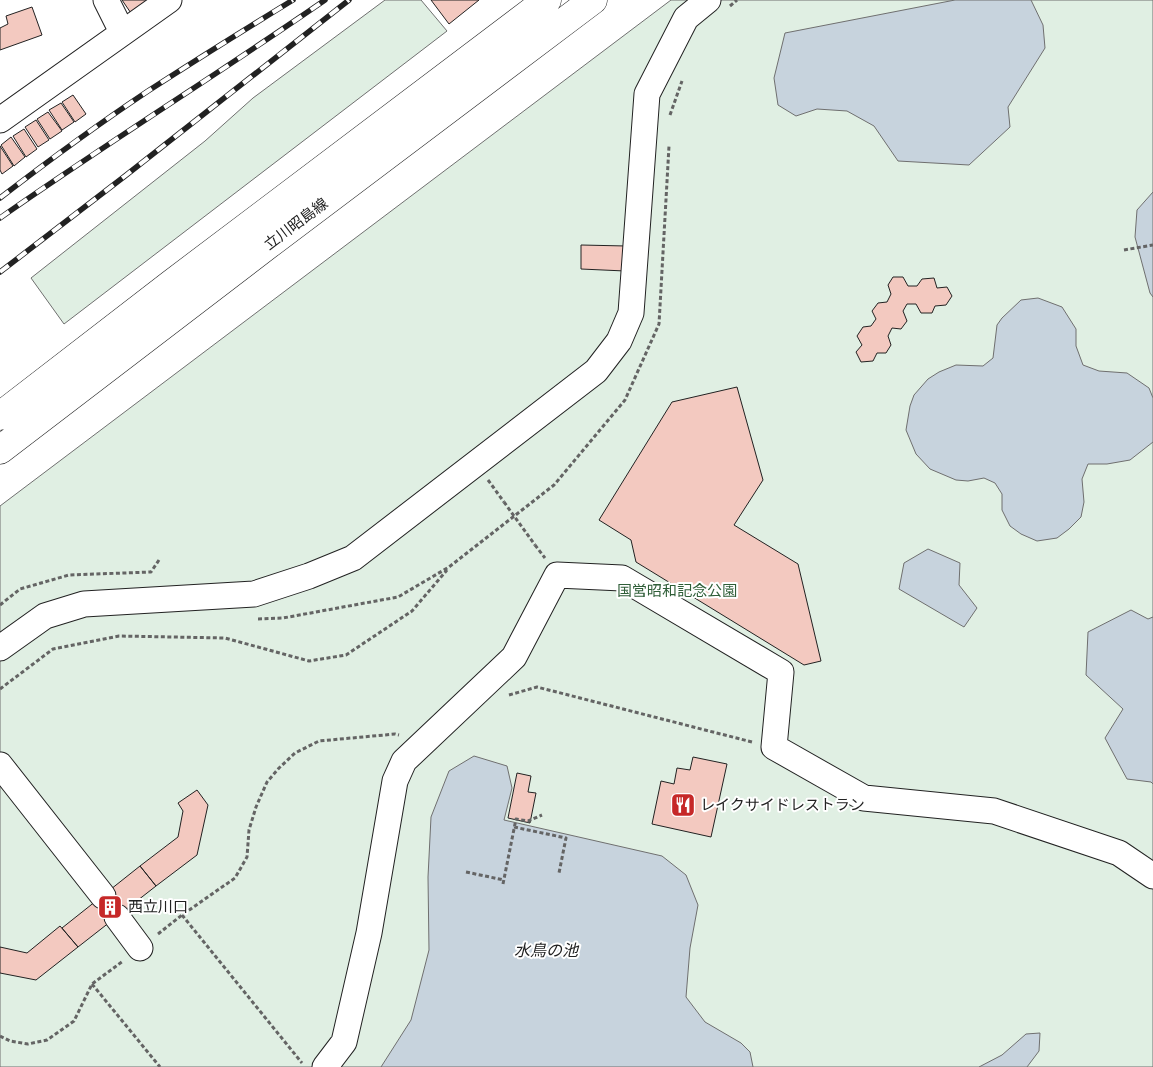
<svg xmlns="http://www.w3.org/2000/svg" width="1153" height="1067" font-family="Mulish,'Noto Sans JP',sans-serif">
	<rect width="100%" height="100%" fill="#fff"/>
	<path fill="#e0efe3" stroke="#6f6f6f" d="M385 0H421L447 31 64 324 31 278 205 141 253 98Z
		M671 0H1153V1067H0V506Z"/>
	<path fill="#c7d3dd" stroke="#6f6f6f" d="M955 0H1031L1043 25 1045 48 1008 107 1010 127 969 165 898 161 874 126 847 111 817 109 796 116 778 105 774 78 785 33Z
		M1153 192V297L1150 293 1135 237 1137 210Z
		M1038 298 1062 307 1076 329V346L1083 365 1099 371 1127 373 1149 388 1153 398V442L1130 460 1107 464H1088L1082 479 1084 502 1081 517 1069 529 1057 538 1037 541 1021 534 1010 526 1002 510V494L995 483 984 478 968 481 956 480 930 469 916 454 906 430 910 406 914 395 928 379 939 372 956 365 983 366 993 358 997 325 1002 318 1021 300Z
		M928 549 960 563 959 585 977 608 964 627 899 589 904 563Z
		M1131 610 1148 619 1153 617V784L1151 782 1127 779 1105 738 1123 709 1086 675 1088 632Z
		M474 756 507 766 512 788 504 820 662 856 686 875 698 905 690 948 686 997 705 1022 741 1043 750 1052 753 1067H381L411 1020 429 950 428 877 431 817 449 771Z
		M1040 1033 1039 1051 1027 1067H979L1002 1055 1026 1034Z"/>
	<path fill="#f3c9c0" stroke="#222" d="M122 0H162L135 19Z
		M431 0H479L449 24Z
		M32 7 42 35 0 50V28L8 24 6 16Z
		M73 95 86 114 75 122 62 102Z
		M61 103 74 122 62 130 49 110Z
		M48 112 62 131 50 139 37 119Z
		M36 120 49 140 38 147 25 127Z
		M24 129 37 149 26 157 13 136Z
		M11 137 25 157 14 166 1 145Z
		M0 146 13 166 2 174 0 170Z
		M581 245 626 246 625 271 581 269Z
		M893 277H903L908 286H917L922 279 934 278 937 288 947 287 952 296 946 305 935 306 932 313H921L916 304H907L903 311 907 321 901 329 892 328 888 336 891 345 886 353H877L873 361 861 362 856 352 862 345 857 336 863 327 871 326 876 319 872 311 878 303 887 302 891 294 888 285Z
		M737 387 763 480 734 525 798 564 821 661 804 665 636 562 631 540 599 520 672 402Z
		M693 757 727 764 711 837 652 824 661 781 674 784 677 768 690 770Z
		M517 773 531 776 528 792 536 793 530 823 508 818Z
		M197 790 208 805 197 855 156 886 140 866 178 837 183 811 178 803Z
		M140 866 156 886 78 947 62 928Z
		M60 926 78 947 36 980 0 973V947L27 953Z"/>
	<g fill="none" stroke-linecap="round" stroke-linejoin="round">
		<defs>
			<path id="minor" d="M106 0 122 32
				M0 120 169 0
				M0 648 45 616 84 604 254 594 309 576 353 558 596 371 619 341 631 313 647 94 686 18 708 0
				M0 765 103 896
				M117 917 140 948
				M325 1067 344 1042 369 933 395 781 404 761 514 657 557 575 622 578 781 672 774 747 864 798 994 811 1119 853 1153 876"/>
			<path id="major" d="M0 416 171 284 547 0
				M0 450 268 245 593 0"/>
		</defs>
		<use href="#minor" stroke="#222" stroke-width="27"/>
		<use href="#major" stroke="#222" stroke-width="29"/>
		<path stroke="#646464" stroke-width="3" stroke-dasharray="4 2.5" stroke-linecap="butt" d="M730 6 737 0
			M670 115 682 81
			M1124 250 1153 245
			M488 480 504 502
			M535 545 545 558
			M0 605 20 589 69 575 151 572 159 560
			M258 619 283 618 398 597 449 567 554 485 625 400 659 324 669 146
			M0 689 53 649 119 636 225 638 309 661 346 655 412 611 447 570
			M509 695 537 687 752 742
			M514 827 566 838 559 873
			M466 872 504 880
			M503 884 516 819 528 821 542 815
			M182 915 302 1063
			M158 934 182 915 235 878 247 857 249 830 256 807 267 782 279 768 295 753 319 741 395 734 399 735
			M92 984 160 1067
			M0 1036 10 1041 28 1044 47 1040 74 1021 92 984 123 961"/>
		<use href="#minor" stroke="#fff" stroke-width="25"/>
		<use href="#major" stroke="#fff" stroke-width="28"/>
		<defs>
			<path id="rail" d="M0 198C48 161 97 125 148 91 196 60 244 30 293 0
				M0 218C107 143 218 74 325 0
				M0 272 125 176 349 0"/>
		</defs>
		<use href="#rail" stroke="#222" stroke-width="5.5"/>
		<use href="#rail" stroke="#fff" stroke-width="4" stroke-dasharray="11" stroke-linecap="butt"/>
		<path stroke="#646464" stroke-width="3" stroke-dasharray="4 2.5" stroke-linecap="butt" d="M504 502 535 545"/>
	</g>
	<defs>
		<symbol id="restaurant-square" viewBox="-11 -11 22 22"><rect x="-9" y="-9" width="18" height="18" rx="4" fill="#c62828" stroke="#fff"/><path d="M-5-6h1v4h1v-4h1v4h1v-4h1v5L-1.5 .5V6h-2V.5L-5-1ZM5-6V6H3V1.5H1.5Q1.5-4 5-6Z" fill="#fff"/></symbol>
		<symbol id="building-square" viewBox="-11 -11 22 22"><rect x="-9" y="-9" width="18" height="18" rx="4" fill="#c62828" stroke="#fff"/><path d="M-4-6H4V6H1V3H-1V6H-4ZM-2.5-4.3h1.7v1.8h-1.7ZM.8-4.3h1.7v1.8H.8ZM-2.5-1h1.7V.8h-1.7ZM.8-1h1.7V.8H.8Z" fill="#fff"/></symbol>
	</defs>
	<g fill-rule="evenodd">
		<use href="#restaurant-square" x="669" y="791" width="28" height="28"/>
		<use href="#building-square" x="96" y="893" width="28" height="28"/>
	</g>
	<g text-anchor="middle" stroke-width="4" stroke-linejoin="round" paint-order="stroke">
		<g font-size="15" fill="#222" stroke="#fff">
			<text transform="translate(296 224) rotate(-37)" y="5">立川昭島線</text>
		</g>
		<g font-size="15" fill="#2f5e38" stroke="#fff">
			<text x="677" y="596">国営昭和記念公園</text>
		</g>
		<g font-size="15" fill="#222" stroke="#fff" text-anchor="start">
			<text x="700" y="810">レイクサイドレストラン</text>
			<text x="128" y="912">西立川口</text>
		</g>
		<g font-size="16" font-style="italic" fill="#222" stroke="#fff">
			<text x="546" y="956">水鳥の池</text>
		</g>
	</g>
</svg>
